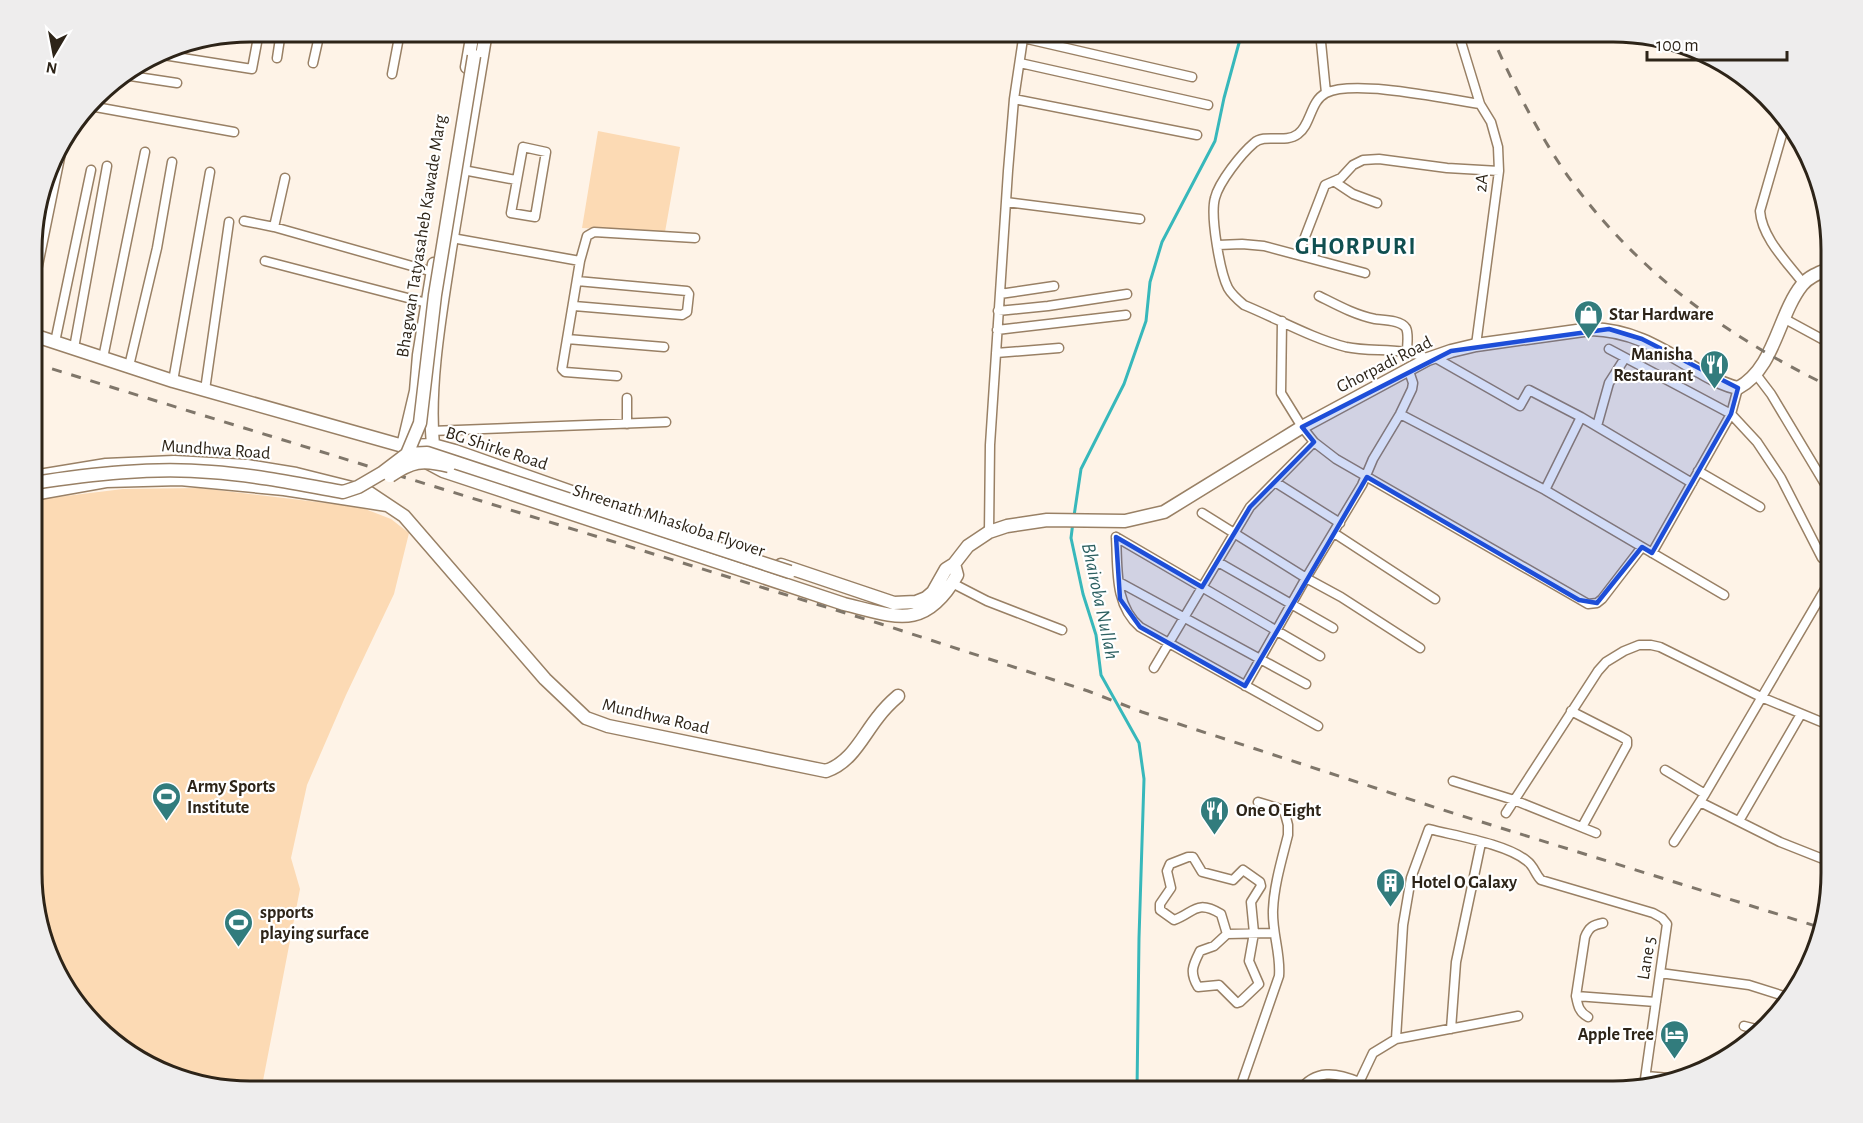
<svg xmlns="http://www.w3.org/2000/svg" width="1863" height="1123" font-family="'Alegreya Sans',sans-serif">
	<rect width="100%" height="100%" fill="#fef3e7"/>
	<path fill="#fcdab4" d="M598 131 680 147 665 232 582 228Z
		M200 488 360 507 391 519 409 533 394 594 346 695 307 785 291 858 300 889 261 1091H249L140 1062 68 994 33 901V500L123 489Z"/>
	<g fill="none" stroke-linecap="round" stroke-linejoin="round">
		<path stroke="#37b8bb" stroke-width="3" d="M1074 516 1081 469 1124 384 1146 321 1150 282 1162 242 1215 141 1224 98 1242 32
			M1073 522 1071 538 1083 594 1096 635 1101 675 1139 743 1144 779 1139 938 1137 1091"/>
		<defs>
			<path id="street" d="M1320 32 1326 93
				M1458 32 1480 104 1491 122 1498 147 1499 171 1476 345
				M1023 38 1192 77
				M157 54 252 69 259 32
				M277 58 281 32
				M313 63 320 32
				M1020 63 1208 105
				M392 74 400 32
				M124 75 177 83
				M1014 99 1197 135
				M90 106 234 132
				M1786 121 1760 211C1762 238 1787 262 1803 283
				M523 147 546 152 535 217 511 213Z
				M463 170 516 180
				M1335 182 1353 194 1377 203
				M1006 202 1140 219
				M244 221 274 227 433 272
				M274 227 285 178
				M452 238 580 261
				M1218 245 1242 244 1264 246 1365 273
				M1298 255 1325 185 1341 178 1353 165 1363 160 1379 159 1447 168 1499 171
				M265 261 427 303
				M33 290 62 148
				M1000 294 1054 286
				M1319 296C1337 305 1355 315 1375 319 1384 320 1401 320 1406 328 1409 334 1407 345 1407 351
				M574 306 682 315 687 312 689 294 687 291 577 281
				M998 311 1048 306 1127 294
				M1785 319 1831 344
				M1282 321 1281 393 1302 427 1314 442 1336 459 1588 604 1597 603 1602 599 1642 547
				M997 330 1126 315
				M567 339 664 347
				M55 342 91 170
				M74 348 107 166
				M1609 349 1731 414 1757 442 1781 478 1822 558
				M996 353 1059 348
				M1434 357 1520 406 1529 390 1581 417 1692 483
				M103 358 145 152
				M1428 359C1402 346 1374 353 1346 347 1313 339 1276 318 1244 305 1238 300 1232 295 1228 288 1220 272 1210 216 1215 198 1219 182 1241 154 1254 143 1265 133 1285 144 1298 134 1311 125 1310 101 1326 93 1354 79 1447 99 1480 104
				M129 366 157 248 172 162
				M1755 373 1771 394 1831 494
				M617 376 565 372 562 369 580 261 587 236 594 232 695 238
				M173 381 210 172
				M205 390 229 222
				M627 398V424
				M1400 414 1545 490 1724 595
				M1597 426 1609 383 1625 358
				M431 431 666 422
				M1698 471 1760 507
				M1275 482 1340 523
				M1545 490 1581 417
				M1202 513 1306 578 1341 597 1420 648
				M989 532 990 445 1008 171 1014 99 1024 32
				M1334 533 1435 599
				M1116 537C1118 569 1114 605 1140 627L1318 726
				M1116 537 1320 656
				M1652 553 1731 414 1738 388
				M1218 562 1333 628
				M1119 582 1306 684
				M952 583 987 601 1062 630
				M1154 668 1250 507 1314 442
				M1245 686 1306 578 1362 485 1373 459 1400 414 1412 389 1413 383 1408 368
				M1571 711 1620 736 1627 740V745L1582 827
				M1665 770 1705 794
				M1453 781 1514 800 1596 833
				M1700 802 1780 842 1828 861
				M1506 813 1598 671 1606 662 1624 651 1639 645H1651L1660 647 1761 697 1831 726
				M1739 821 1801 714
				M1674 842 1705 794 1831 579
				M1227 934 1221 914C1196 899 1194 913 1174 920L1160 910V904L1171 888 1167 871 1170 864 1188 857H1193L1202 872 1233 880 1243 870 1260 882 1261 886 1251 902 1254 933 1249 961 1259 984 1240 1002 1237 1003 1219 985 1198 987C1189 972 1193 965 1200 951L1214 946 1227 934 1274 933
				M1660 973 1749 985 1787 997
				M1576 996 1585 937C1589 927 1593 925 1603 923
				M1588 1017C1579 1012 1578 1006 1576 996L1656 1002
				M1744 1026 1756 1029
				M1451 1029 1456 962 1481 843
				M1396 1039 1403 925 1411 878 1429 829C1456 836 1507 844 1527 861 1534 866 1535 874 1541 880L1653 913 1662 918 1667 924 1644 1086
				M1646 1076 1669 1078
				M1239 1091 1279 976C1281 954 1272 933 1273 910 1274 885 1282 859 1288 835V825L1284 810 1258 802
				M1299 1091C1315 1069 1336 1072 1359 1082
				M1355 1091 1373 1053 1396 1039 1518 1016"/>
			<path id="secondary" d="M467 67 473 32
				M33 335 173 381 403 446 433 445 455 451 685 532
				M433 445C427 385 441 309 450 249 462 176 474 104 486 32
				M403 446 416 391 419 355 434 264
				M428 463 443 471 844 604C897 617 925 631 957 575L954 564
				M33 477 106 465 174 462 247 466 296 474 368 492 404 516 545 679 586 718 608 726 826 771C852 762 862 737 878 717 884 709 891 702 898 696
				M33 494 106 481 180 479 284 489 387 505
				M781 565 894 603 916 602 926 598 933 592 946 569 954 564 968 546 989 532 1007 526 1047 520 1125 521 1164 512 1302 427 1428 359 1451 351 1476 345 1591 329C1634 330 1663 350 1699 371 1712 378 1723 385 1738 388 1775 368 1778 315 1802 285 1809 276 1821 272 1831 268"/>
		</defs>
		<use href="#street" stroke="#998065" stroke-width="11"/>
		<use href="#secondary" stroke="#998065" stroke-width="15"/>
		<use href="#street" stroke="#fff" stroke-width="8"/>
		<use href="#secondary" stroke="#fff" stroke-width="12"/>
		<path stroke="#7f766a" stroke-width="3" stroke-dasharray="10 10" stroke-linecap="butt" d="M1490 32C1511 80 1535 128 1565 172 1632 268 1726 337 1831 387
			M33 363 881 624 1088 691 1142 712 1440 809 1819 927"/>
		<defs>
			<path id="secondary-bridge" d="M407 454 420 423 435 295 474 56
				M390 476C412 461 422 459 449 466
				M33 483C92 474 152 467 211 472 255 475 299 484 343 492L358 487 382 473 407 454 427 453 790 572"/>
		</defs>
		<use href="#secondary-bridge" stroke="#998065" stroke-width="15" stroke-linecap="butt"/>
		<use href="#secondary-bridge" stroke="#fff" stroke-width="12"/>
	</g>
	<path fill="#1d4ed8" fill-opacity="0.2" stroke="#1d4ed8" stroke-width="4.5" stroke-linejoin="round" d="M1609 329 1642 339 1738 388 1731 414 1652 553 1642 547 1597 603 1579 600 1367 477 1245 686 1140 627 1120 599 1116 537 1202 587 1250 507 1314 442 1302 427 1451 351Z"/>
	<defs>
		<symbol id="shop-pin" viewBox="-11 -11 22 30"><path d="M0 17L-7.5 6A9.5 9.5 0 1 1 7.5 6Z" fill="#327c7d" stroke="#fff"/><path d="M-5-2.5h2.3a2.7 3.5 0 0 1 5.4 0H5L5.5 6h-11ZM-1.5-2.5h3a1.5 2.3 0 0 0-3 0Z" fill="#fff"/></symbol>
		<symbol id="restaurant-pin" viewBox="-11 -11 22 30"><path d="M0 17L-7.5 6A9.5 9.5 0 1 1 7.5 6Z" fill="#327c7d" stroke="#fff"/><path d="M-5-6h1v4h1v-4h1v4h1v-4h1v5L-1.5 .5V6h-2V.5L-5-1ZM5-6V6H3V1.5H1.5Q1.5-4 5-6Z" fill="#fff"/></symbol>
		<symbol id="stadium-pin" viewBox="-11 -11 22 30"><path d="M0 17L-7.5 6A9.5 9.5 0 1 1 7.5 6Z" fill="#327c7d" stroke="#fff"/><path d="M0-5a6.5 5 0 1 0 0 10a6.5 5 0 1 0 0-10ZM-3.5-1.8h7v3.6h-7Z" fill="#fff"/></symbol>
		<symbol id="building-pin" viewBox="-11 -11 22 30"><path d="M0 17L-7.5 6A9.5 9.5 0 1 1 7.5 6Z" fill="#327c7d" stroke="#fff"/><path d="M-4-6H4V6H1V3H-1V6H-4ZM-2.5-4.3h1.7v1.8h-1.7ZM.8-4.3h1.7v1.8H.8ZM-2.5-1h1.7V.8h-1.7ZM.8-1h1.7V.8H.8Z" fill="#fff"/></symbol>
		<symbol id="hotel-pin" viewBox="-11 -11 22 30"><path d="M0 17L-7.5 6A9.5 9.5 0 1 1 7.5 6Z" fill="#327c7d" stroke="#fff"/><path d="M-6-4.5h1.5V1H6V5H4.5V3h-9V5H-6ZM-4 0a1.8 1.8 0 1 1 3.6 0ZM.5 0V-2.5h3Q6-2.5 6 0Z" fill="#fff"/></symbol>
	</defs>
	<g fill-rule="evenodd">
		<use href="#shop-pin" x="1572" y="298" width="33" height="45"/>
		<use href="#restaurant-pin" x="1698" y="348" width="33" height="45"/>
		<use href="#stadium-pin" x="150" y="780" width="33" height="45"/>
		<use href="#restaurant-pin" x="1198" y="794" width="33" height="45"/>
		<use href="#building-pin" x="1374" y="866" width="33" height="45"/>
		<use href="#stadium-pin" x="222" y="906" width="33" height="45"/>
		<use href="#hotel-pin" x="1658" y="1018" width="33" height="45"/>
	</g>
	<g text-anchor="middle" stroke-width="4.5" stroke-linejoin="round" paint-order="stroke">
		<g font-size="18" fill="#2d2418" stroke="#fff">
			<text transform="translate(1481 183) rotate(-84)" y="6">2A</text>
			<text transform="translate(421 236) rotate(-81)" y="6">Bhagwan Tatyasaheb Kawade Marg</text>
			<text transform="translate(1384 364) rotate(-27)" y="6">Ghorpadi Road</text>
			<text transform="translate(497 448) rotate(18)" y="6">BG Shirke Road</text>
			<text transform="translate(216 449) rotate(4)" y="6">Mundhwa Road</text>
			<text transform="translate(669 520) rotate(18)" y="6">Shreenath Mhaskoba Flyover</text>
			<text transform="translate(656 716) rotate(13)" y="6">Mundhwa Road</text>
			<text transform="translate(1646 958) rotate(-81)" y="6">Lane 5</text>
		</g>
		<g font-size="18" font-weight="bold" fill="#2d2418" stroke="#fff" text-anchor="start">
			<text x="1609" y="320">Star Hardware</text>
			<text x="1693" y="360" text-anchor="end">Manisha<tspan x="1693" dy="21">Restaurant</tspan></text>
			<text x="187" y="792">Army Sports<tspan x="187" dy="21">Institute</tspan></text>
			<text x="1236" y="816">One O Eight</text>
			<text x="1411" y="888">Hotel O Galaxy</text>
			<text x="260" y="918">spports<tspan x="260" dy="21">playing surface</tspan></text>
			<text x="1654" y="1040" text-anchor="end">Apple Tree</text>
		</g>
		<g font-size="20" font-style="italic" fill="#2c6061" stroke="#fff">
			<text transform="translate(1101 601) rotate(78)" y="7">Bhairoba Nullah</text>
		</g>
		<g font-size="24" font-weight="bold" letter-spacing="1.5" fill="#104f50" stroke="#fff">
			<text x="1356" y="254">GHORPURI</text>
		</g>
	</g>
	<path d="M0 0H1863V1123H0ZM250 42H1613A208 208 0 0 1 1821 250V873A208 208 0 0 1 1613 1081H250A208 208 0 0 1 42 873V250A208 208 0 0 1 250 42Z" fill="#eeeded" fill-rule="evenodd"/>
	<path fill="none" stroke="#2d2418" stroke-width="3" d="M250 42H1613A208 208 0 0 1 1821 250V873A208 208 0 0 1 1613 1081H250A208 208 0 0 1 42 873V250A208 208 0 0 1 250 42Z"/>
	<g transform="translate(54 54) rotate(190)" stroke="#ffffff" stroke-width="4.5" paint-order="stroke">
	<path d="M0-4.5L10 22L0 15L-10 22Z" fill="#2d2418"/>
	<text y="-9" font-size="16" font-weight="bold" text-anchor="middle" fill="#2d2418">N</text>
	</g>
	<path d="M1647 51v9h140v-9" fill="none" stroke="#2d2418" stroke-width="3"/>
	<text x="1656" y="51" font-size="18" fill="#2d2418" stroke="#ffffff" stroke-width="4.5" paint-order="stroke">100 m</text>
</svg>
